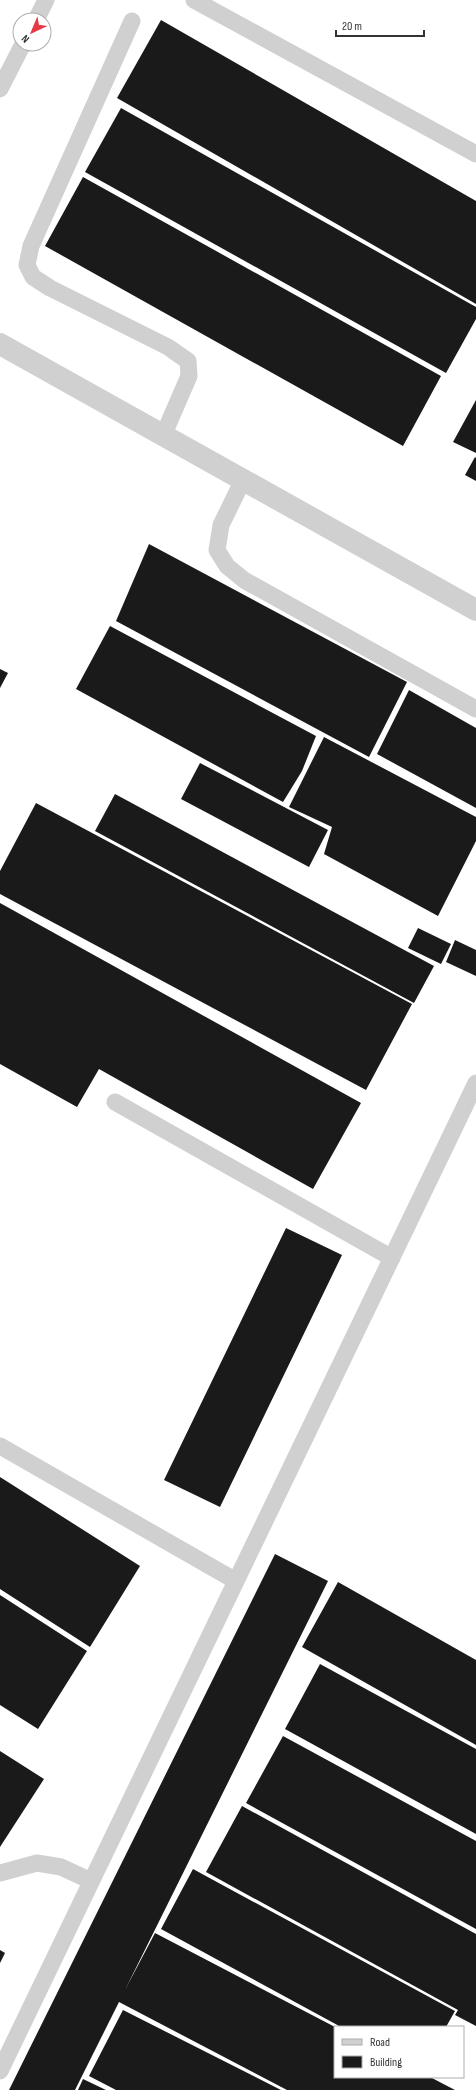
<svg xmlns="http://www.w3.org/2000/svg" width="476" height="2090" font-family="'Sofia Sans Condensed',sans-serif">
	<rect width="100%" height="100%" fill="#fff"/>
	<path fill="#1a1a1a" d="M161 20 476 201V304L117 98Z
		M121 108 476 307V319L446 373 85 172Z
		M83 177 441 376 403 446 45 246Z
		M476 400V453L453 442Z
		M475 457 476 458V481L465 475Z
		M149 544 407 682 369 757 116 621Z
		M110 626 316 736 302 771 283 802 76 689Z
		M0 669 8 673 0 688Z
		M409 690 476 728V808L377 754Z
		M324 737 476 817V841L438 916 324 854 332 827 289 807Z
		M200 763 328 830 309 867 181 799Z
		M115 794 434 966 414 1003 95 831Z
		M36 803 412 1004 366 1090 0 894V871Z
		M0 903 361 1103 313 1189 99 1069 77 1107 0 1064Z
		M418 928 451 944 441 964 408 948Z
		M455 940 476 950V976L446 962Z
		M286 1228 342 1255 220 1507 164 1480Z
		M0 1477 140 1566 90 1647 0 1589Z
		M275 1554 328 1581 126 1988 155 1933 335 2027V2077H430L455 2090H287L119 2002 75 2090H9Z
		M338 1582 476 1660V1745L302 1647Z
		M0 1595 87 1651 38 1729 0 1705Z
		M320 1664 476 1749V1834L285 1729Z
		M283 1736 476 1841V1929L246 1803Z
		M0 1751 44 1779 0 1847Z
		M242 1806 476 1934V2026L455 2015 458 2010 206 1872Z
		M193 1869 455 2011 446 2027H341L161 1929Z
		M0 1950 5 1953 0 1963Z
		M123 2010 281 2090H116L89 2076Z
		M83 2079 106 2090H78Z"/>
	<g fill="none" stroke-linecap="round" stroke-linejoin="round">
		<path stroke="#d0d0d0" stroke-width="17" d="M194 0 476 154
			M36 20 46 0
			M132 21 31 246 27 265 33 277 50 288 168 347 188 361 189 376 163 436
			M0 89 23 44
			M243 480 221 525 217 550 227 566 244 580 476 709
			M115 1102 392 1258
			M0 1446 236 1581
			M0 1873 37 1863 61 1867 91 1881
			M0 2071 476 1083"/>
		<path stroke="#d0d0d0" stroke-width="22" d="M0 344 476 610"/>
	</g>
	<rect x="334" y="2026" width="130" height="52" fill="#ffffff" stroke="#adadad"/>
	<rect x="342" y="2039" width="20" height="6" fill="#d0d0d0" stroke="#adadad"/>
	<text x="370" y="2046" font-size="12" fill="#333333">Road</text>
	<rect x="342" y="2056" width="20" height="12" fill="#1a1a1a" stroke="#adadad"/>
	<text x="370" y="2066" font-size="12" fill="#333333">Building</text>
	<g transform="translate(32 32) rotate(224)"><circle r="19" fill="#ffffff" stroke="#adadad"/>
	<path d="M0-3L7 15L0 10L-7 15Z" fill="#e63946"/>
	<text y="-6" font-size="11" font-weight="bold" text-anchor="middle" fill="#333333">N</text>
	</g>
	<path d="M336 30v6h88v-6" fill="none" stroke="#333333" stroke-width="2"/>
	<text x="342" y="30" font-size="12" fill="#333333" stroke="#ffffff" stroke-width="3" paint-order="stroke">20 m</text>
</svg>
